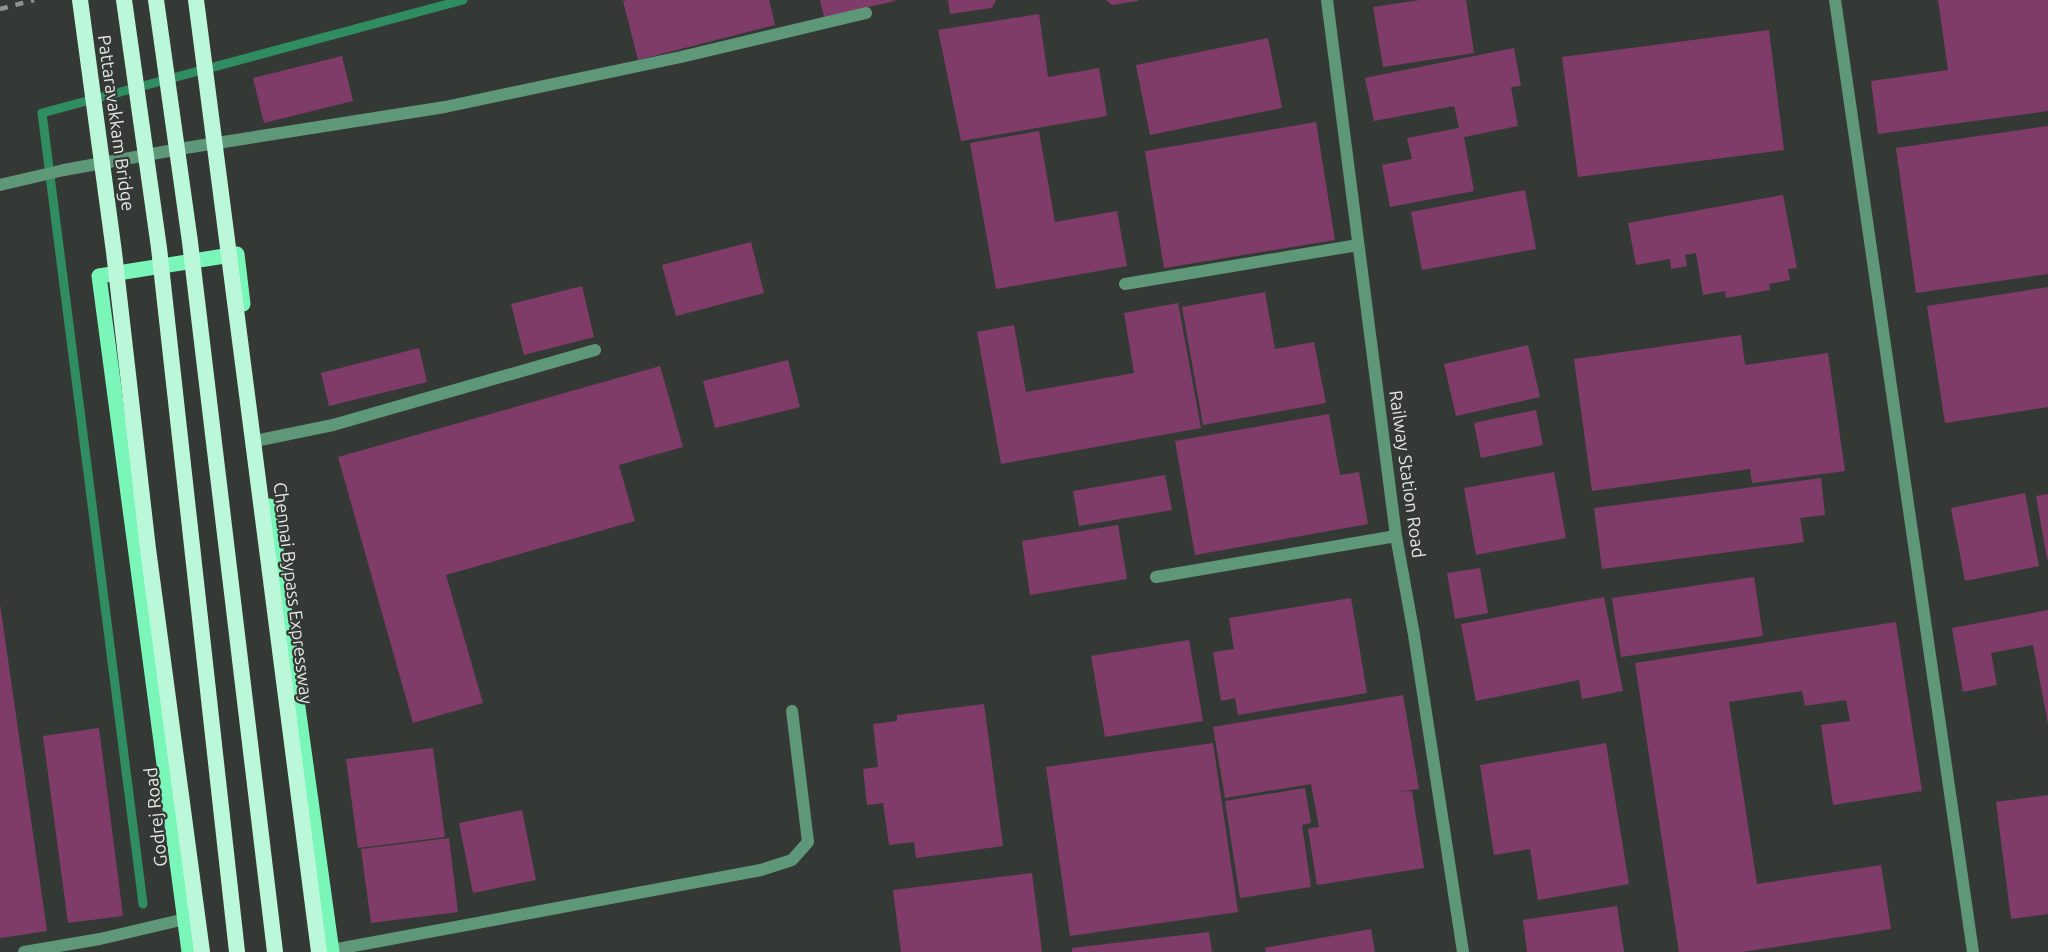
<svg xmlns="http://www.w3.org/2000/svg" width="2048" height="952" font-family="Ubuntu,sans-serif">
	<rect width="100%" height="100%" fill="#353936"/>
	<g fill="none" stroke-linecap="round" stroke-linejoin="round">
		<path stroke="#308c61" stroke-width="9" d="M143 904 42 113 463 0"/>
	</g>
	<path fill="#7f3c68" d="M627 0H769L775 25 638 60 623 1Z
		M820 0H895V1L824 17Z
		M948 0H996L992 8 950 14Z
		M1106 0H1138V1L1112 5Z
		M1420 0H1466L1474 53 1383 67 1373 7Z
		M1938 0H2048V111L1878 134 1871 81 1948 70Z
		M1039 14 1048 77 1099 68 1107 116 961 141 938 30Z
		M1769 30 1784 150 1578 177 1562 57Z
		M1268 38 1282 108 1150 135 1136 65Z
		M1514 48 1521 86 1511 87 1518 126 1464 137 1474 191 1390 207 1382 165 1412 159 1407 138 1459 128 1454 106 1374 121 1365 78Z
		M342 56 353 101 264 123 253 78Z
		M1316 122 1335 240 1164 268 1145 151Z
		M2048 126V274L1916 293 1896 148Z
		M1039 131 1055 222 1117 211 1127 266 996 289 970 143Z
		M1525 190 1536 249 1422 270 1411 212Z
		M1783 195 1797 268 1788 269 1790 280 1769 284 1770 290 1726 298 1725 291 1703 295 1696 253 1685 255 1687 266 1671 269 1670 259 1636 265 1628 223Z
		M751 242 764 293 676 316 662 265Z
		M582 286 594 337 524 355 511 304Z
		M2048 287V407L1945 423 1927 306Z
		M1265 292 1275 349 1314 342 1326 403 1203 425 1182 307Z
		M1178 303 1201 428 1001 464 977 332 1014 325 1026 392 1134 373 1124 313Z
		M1741 335 1745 365 1828 353 1845 471 1752 483 1750 469 1592 491 1574 359Z
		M1528 345 1540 397 1456 416 1444 364Z
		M419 348 427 382 329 406 321 373Z
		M788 360 800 407 715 428 703 381Z
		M660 366 683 447 619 465 635 521 446 575 483 703 413 723 338 457Z
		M1536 410 1543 445 1481 458 1474 423Z
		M1329 414 1340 475 1359 472 1368 524 1195 555 1175 441Z
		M1554 472 1566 538 1476 555 1464 488Z
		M1165 475 1172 510 1079 526 1073 491Z
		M1821 478 1825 515 1800 518 1804 542 1602 569 1594 508Z
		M2025 493 2039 566 1965 581 1951 508Z
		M2048 494V559H2047L2036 496Z
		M1118 525 1127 579 1030 595 1022 541Z
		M1480 568 1488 613 1455 619 1447 573Z
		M1754 577 1763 636 1621 657 1612 598Z
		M1604 597 1623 691 1582 699 1579 680 1476 701 1461 624Z
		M1351 598 1367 693 1238 715 1235 698 1221 701 1213 652 1234 649 1229 618Z
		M0 604 47 931 0 938Z
		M2048 610V724L2033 645 1991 653 1997 685 1963 692 1952 628Z
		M1896 622 1922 791 1833 805 1821 725 1850 721 1846 700 1805 706 1802 691 1729 702 1757 884 1881 865 1891 929 1742 952H1679L1635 663Z
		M1189 640 1203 721 1105 737 1091 656Z
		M1403 695 1419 789 1396 792 1412 791 1424 868 1317 885 1308 829 1319 827 1311 784 1225 798 1213 727Z
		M984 704 1003 846 916 858 914 842 889 845 883 803 867 805 863 769 878 767 873 724 897 721V715Z
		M99 728 123 916 68 923 43 736Z
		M1213 743 1238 912 1070 936 1046 767Z
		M1606 743 1629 884 1538 900 1530 849 1494 855 1480 765Z
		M433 748 445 837 358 848 346 759Z
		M1305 788 1311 823 1302 825 1311 887 1240 898 1225 801Z
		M2048 795V914L2011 919 1996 802Z
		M522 810 536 880 473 893 459 823Z
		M449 838 458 912 371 923 361 849Z
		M1032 873 1042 952H901L893 890Z
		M1617 906 1624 952H1527L1523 920Z
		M1371 929 1375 952H1266L1265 948Z
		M1209 932 1212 952H1072V948Z"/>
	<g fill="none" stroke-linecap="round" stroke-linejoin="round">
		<path stroke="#5f9779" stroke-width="12" d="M0 185 64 170
			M260 440 333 425 595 350
			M24 952 100 939 185 919 184 911"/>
		<path stroke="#5f9779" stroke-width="12" d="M1327 0 1396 536 1414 635 1463 952
			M1835 0 1973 952
			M64 170 185 148 445 107 681 57 866 13
			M1125 284 1358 245
			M1156 577 1396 536
			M332 950 761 870 792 860 808 842 792 711"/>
		<path stroke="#7af7b8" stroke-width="15" d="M270 506 332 952
			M189 952 99 276 237 254 243 304"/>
		<path stroke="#909491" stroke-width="4.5" stroke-dasharray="8 8" stroke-linecap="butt" d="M0 9 34 0"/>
		<path stroke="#baf8d9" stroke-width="16" d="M80 0 114 252 148 549 202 952
			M124 0 159 248 237 952
			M156 0 190 242 275 952
			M196 0 319 952"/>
	</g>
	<g text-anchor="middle" stroke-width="4.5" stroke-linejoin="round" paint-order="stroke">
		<g font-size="18" fill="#e3e6e4" stroke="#353936">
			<text transform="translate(116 123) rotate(82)" y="6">Pattaravakkam Bridge</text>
			<text transform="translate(1407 474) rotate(82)" y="6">Railway Station Road</text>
			<text transform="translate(293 593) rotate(83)" y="6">Chennai Bypass Expressway</text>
			<text transform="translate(156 817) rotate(-96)" y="6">Godrej Road</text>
		</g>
	</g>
</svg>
